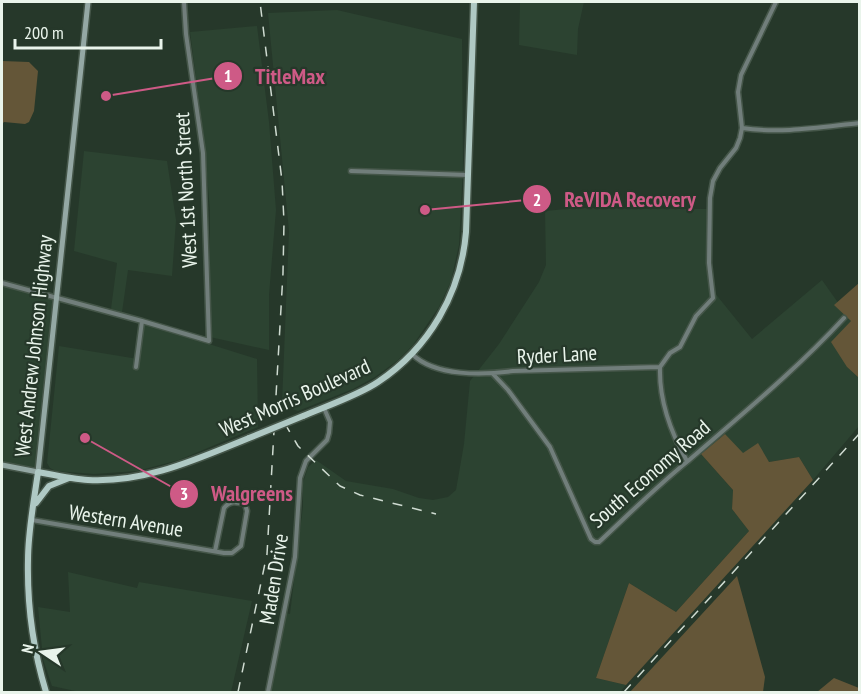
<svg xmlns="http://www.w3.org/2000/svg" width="861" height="694" font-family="'PT Sans Narrow',sans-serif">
	<rect width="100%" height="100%" fill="#26382a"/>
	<path fill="#2c4331" d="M520 2H584L578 29 577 55 519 45Z
		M337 10 462 39 463 168 459 245 451 281 439 307 413 345 397 361 375 377 353 389 298 411 289 408 282 403 289 231 268 13Z
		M257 26 269 122 276 210 269 295V350L210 337V211L204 139 190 32Z
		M84 151 167 161 176 220 172 276 128 270 122 312 111 309 117 263 74 251Z
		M577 208 707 209 710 219 709 271 714 279V292L752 339 822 280 851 321 847 367 859 378V426L813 480 799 457 769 462 743 453 701 454 733 490 732 509 749 531 676 612 629 583 596 678 626 685 620 692H268L285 613 290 614 303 506V483L308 467 316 460 346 481 393 489 419 498 433 500 448 497 456 490 464 444 470 381 499 344 539 282 546 265 545 211Z
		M2 283 56 298 38 472 2 464Z
		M142 323 257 359 258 427 179 460 137 471 94 474 56 471 50 468 47 463 59 346 138 359Z
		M68 572 137 588 139 582 252 601 231 692H80L52 686 43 659 38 607 70 612Z"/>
	<path fill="#645638" d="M2 61 29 62 38 71 34 111 29 122 25 124 4 122 2 124Z
		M859 283V378L847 367 831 342 851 321 834 305Z
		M725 434 743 453 758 443 769 462 799 457 813 480 626 685 596 678 629 583 676 612 749 531 732 509 733 490 701 454Z
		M737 576 765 677 763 692H630Z
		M834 678 859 688V692H817Z"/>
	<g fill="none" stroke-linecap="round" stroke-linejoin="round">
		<defs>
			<path id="street" d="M742 128C780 134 821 127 860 123
				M351 171 468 175
				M2 283 142 321 209 341 203 153 186 34 184 2
				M412 354C435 377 484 375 513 371L660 367
				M136 367 142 321
				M660 367 670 353 680 347 696 316 713 298 709 263 710 198 713 181 720 168 736 148 740 138 742 128 738 92 741 75 776 2
				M660 367C659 400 671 433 687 461
				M493 374 508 390 550 447 591 539 595 542H599C629 514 657 486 688 461 741 415 796 370 844 318
				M32 520 224 553H232L241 546 247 511 245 504C237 502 230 500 224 508L215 551
				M268 692 295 557 300 478 306 461 327 440 329 433 330 422 324 408"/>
			<path id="secondary" d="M2 465 38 472 88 2"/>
			<path id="primary" d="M303 416C324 407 359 395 378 382 429 348 461 293 466 232L474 2
				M36 503 49 486 69 478
				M46 692C33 649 27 605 28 560 28 531 34 501 38 472 54 475 72 479 88 480 146 483 197 459 249 438"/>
		</defs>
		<use href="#street" stroke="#455649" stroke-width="7"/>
		<use href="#secondary" stroke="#455649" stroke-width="8"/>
		<use href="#primary" stroke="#455649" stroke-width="9"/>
		<use href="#street" stroke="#717e7b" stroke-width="4"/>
		<use href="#secondary" stroke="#94a8a4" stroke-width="5"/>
		<use href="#primary" stroke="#afc9c4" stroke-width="6"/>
		<path stroke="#cfdbd1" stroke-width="1.5" stroke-dasharray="10 10" stroke-linecap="butt" d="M279 404 284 422 298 446 340 486 360 495 436 514
			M238 692 267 554 283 273 284 222 282 181 260 2
			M624 692 860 433"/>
		<defs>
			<path id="primary-bridge" d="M249 438 303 416"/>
		</defs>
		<use href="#primary-bridge" stroke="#455649" stroke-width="9" stroke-linecap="butt"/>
		<use href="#primary-bridge" stroke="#afc9c4" stroke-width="6"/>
	</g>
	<g text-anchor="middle" stroke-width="4.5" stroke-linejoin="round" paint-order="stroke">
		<g font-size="21" fill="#e9f4eb" stroke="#26382a">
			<text transform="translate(186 190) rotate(-93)" y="7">West 1st North Street</text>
			<text transform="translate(34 346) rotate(-84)" y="7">West Andrew Johnson Highway</text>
			<text transform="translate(557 355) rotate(-3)" y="7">Ryder Lane</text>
			<text transform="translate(295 398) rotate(-24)" y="7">West Morris Boulevard</text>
			<text transform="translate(650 474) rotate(-41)" y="7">South Economy Road</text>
			<text transform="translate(126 521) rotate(9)" y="7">Western Avenue</text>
			<text transform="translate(274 579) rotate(-81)" y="7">Maden Drive</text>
		</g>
	</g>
	<path fill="none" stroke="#ce5a86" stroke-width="2" d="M106 96L228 76M425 210L537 199M85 438L184 494"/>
	<g fill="#ce5a86" stroke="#26382a" stroke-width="2">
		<circle cx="106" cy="96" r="6"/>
		<circle cx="425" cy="210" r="6"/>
		<circle cx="85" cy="438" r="6"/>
		<circle cx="228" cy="76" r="15"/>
		<circle cx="537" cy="199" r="15"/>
		<circle cx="184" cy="494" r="15"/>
	</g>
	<g font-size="18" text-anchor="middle" font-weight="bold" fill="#fff">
		<text x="228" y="82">1</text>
		<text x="537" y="206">2</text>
		<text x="184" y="500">3</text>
	</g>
	<g font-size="22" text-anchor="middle" font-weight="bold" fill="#ce5a86" stroke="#26382a" stroke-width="4.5" stroke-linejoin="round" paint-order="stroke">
		<text x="290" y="84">TitleMax</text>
		<text x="630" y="207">ReVIDA Recovery</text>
		<text x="252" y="501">Walgreens</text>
	</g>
	<rect width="861" height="694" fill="none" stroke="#e9f4eb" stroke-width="6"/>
	<g transform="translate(42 652) rotate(283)" stroke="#26382a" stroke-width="4.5" paint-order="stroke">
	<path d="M0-4.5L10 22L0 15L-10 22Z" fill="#e9f4eb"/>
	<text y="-9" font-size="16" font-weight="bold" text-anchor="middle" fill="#e9f4eb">N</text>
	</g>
	<path d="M15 39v9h146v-9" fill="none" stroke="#e9f4eb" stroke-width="3"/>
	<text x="24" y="39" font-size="18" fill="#e9f4eb" stroke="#26382a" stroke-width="4.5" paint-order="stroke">200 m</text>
</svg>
